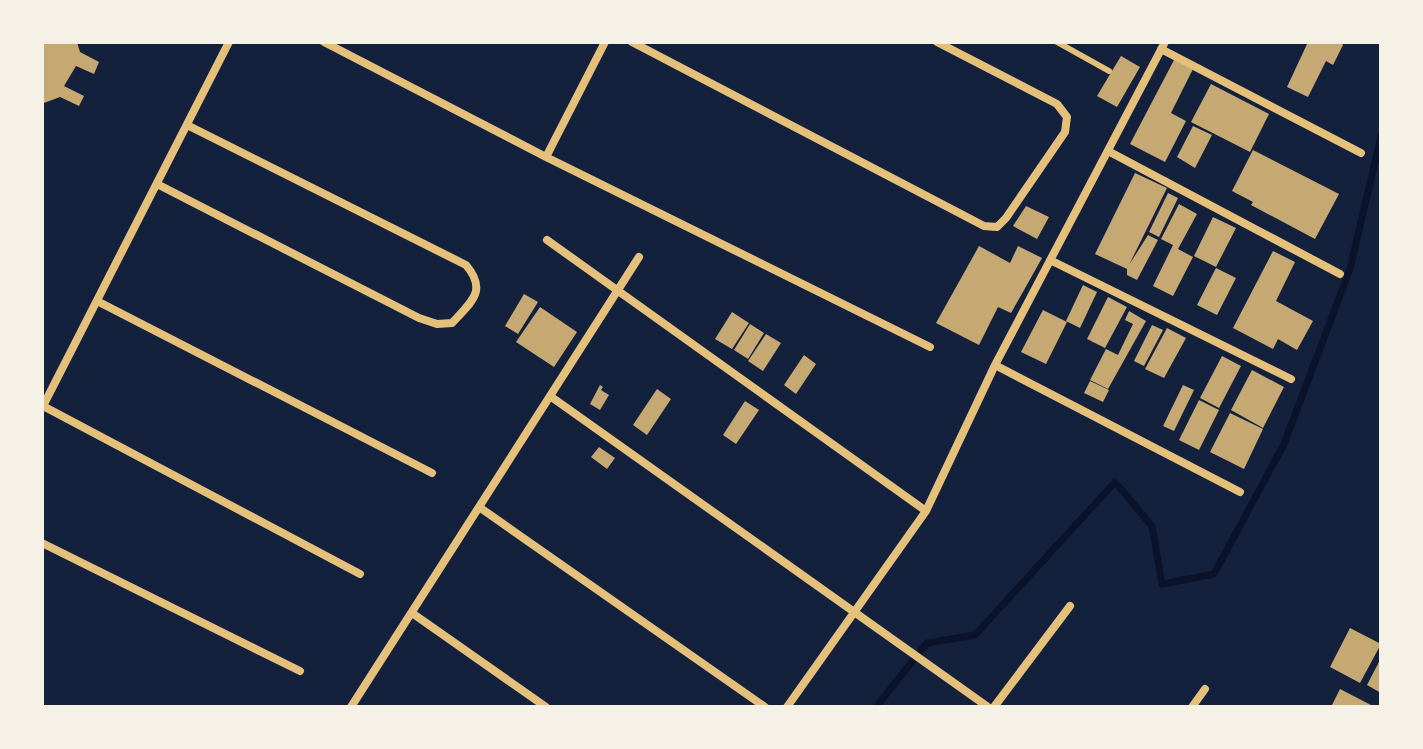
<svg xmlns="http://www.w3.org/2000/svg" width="1423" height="749" font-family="'Space Grotesk',sans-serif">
	<rect width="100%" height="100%" fill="#14213d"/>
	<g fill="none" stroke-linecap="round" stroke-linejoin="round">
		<path stroke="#0b132b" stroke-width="7" d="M876 707 927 643 975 635 1115 482 1152 526 1162 584 1214 574 1284 444 1350 269 1381 136"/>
	</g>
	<path fill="#c6a872" d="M42 42H77L80 52 99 62 94 74 76 66 64 86 84 96 79 106 60 97 44 103 42 101Z
		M1308 42H1342L1343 45 1333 65 1326 61 1308 97 1287 87Z
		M1121 56 1140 67 1117 107 1097 96Z
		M1174 60 1193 69 1171 113 1186 121 1165 162 1130 144Z
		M1211 84 1269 114 1250 152 1191 122Z
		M1193 126 1212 135 1195 168 1177 157Z
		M1253 150 1339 194 1315 239 1251 205 1253 202 1232 191Z
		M1135 173 1167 188 1129 265 1148 235 1158 240 1137 280 1127 275V269L1095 254Z
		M1168 193 1178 198 1159 237 1149 232Z
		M1179 204 1197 214 1178 249 1193 257 1173 296 1153 286 1173 245 1161 239Z
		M1026 206 1049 217 1037 239 1013 226Z
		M1213 217 1236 228 1216 267 1194 256Z
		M979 246 1010 263 1018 246 1042 258 1011 313 998 307 979 345 936 323Z
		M1273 251 1295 262 1276 301 1313 321 1297 350 1278 339 1273 349 1233 328Z
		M1216 268 1236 278 1217 315 1197 305Z
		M1083 285 1097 292 1080 328 1066 321Z
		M524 294 538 302 518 334 505 326Z
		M1108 297 1127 307 1105 348 1087 339Z
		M540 307 577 332 554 367 516 342Z
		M1043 310 1067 322 1046 364 1021 352Z
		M1129 311 1146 321 1108 389 1090 380 1106 349 1118 355 1133 324 1125 320Z
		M732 312 749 323 732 349 715 339Z
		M750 324 764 333 748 359 734 350Z
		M1152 325 1163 330 1144 366 1134 361Z
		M1167 328 1186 338 1164 378 1145 369Z
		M766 334 781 343 763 371 748 361Z
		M804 355 816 364 796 394 784 385Z
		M1222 356 1241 366 1219 408 1200 398Z
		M1252 370 1284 387 1263 428 1231 410Z
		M1090 381 1109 390 1103 402 1084 393Z
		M600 385 603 387 601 390 609 395 600 410 590 404Z
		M1183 385 1194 390 1174 431 1163 426Z
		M657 389 671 399 647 435 633 425Z
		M1199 400 1219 410 1199 450 1179 440Z
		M745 401 759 410 736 444 723 435Z
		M1230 413 1263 429 1244 469 1210 452Z
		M599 447 615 458 607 469 591 457Z
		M1350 628 1381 644 1360 683 1330 667Z
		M1381 658V693L1367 685Z
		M1340 689 1371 705 1370 707H1331Z"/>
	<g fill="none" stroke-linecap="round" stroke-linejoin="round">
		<path stroke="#e5c07b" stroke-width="6" d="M1057 42 1109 71"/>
		<path stroke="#e5c07b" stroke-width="8" d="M324 42 546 157 930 347
			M632 42 984 226 997 227 1006 218 1065 132 1067 117 1057 104 937 42
			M1165 42 995 365 1240 492
			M1161 49 1361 153
			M1108 151 1340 274
			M546 157 605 42
			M157 184 419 318 437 324 452 323C471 302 488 291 466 265L187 125
			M547 240 926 511
			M1050 260 1291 379
			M97 301 432 473
			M550 396 988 707
			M43 406 360 574
			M42 408 229 42
			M479 507 765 707
			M42 543 300 671
			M412 613 546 707
			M351 707 639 257
			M787 707 926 511 995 365
			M994 707 1070 606
			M1192 707 1205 689"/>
	</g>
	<rect width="1423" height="749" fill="none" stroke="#f6f1e7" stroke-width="88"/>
</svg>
